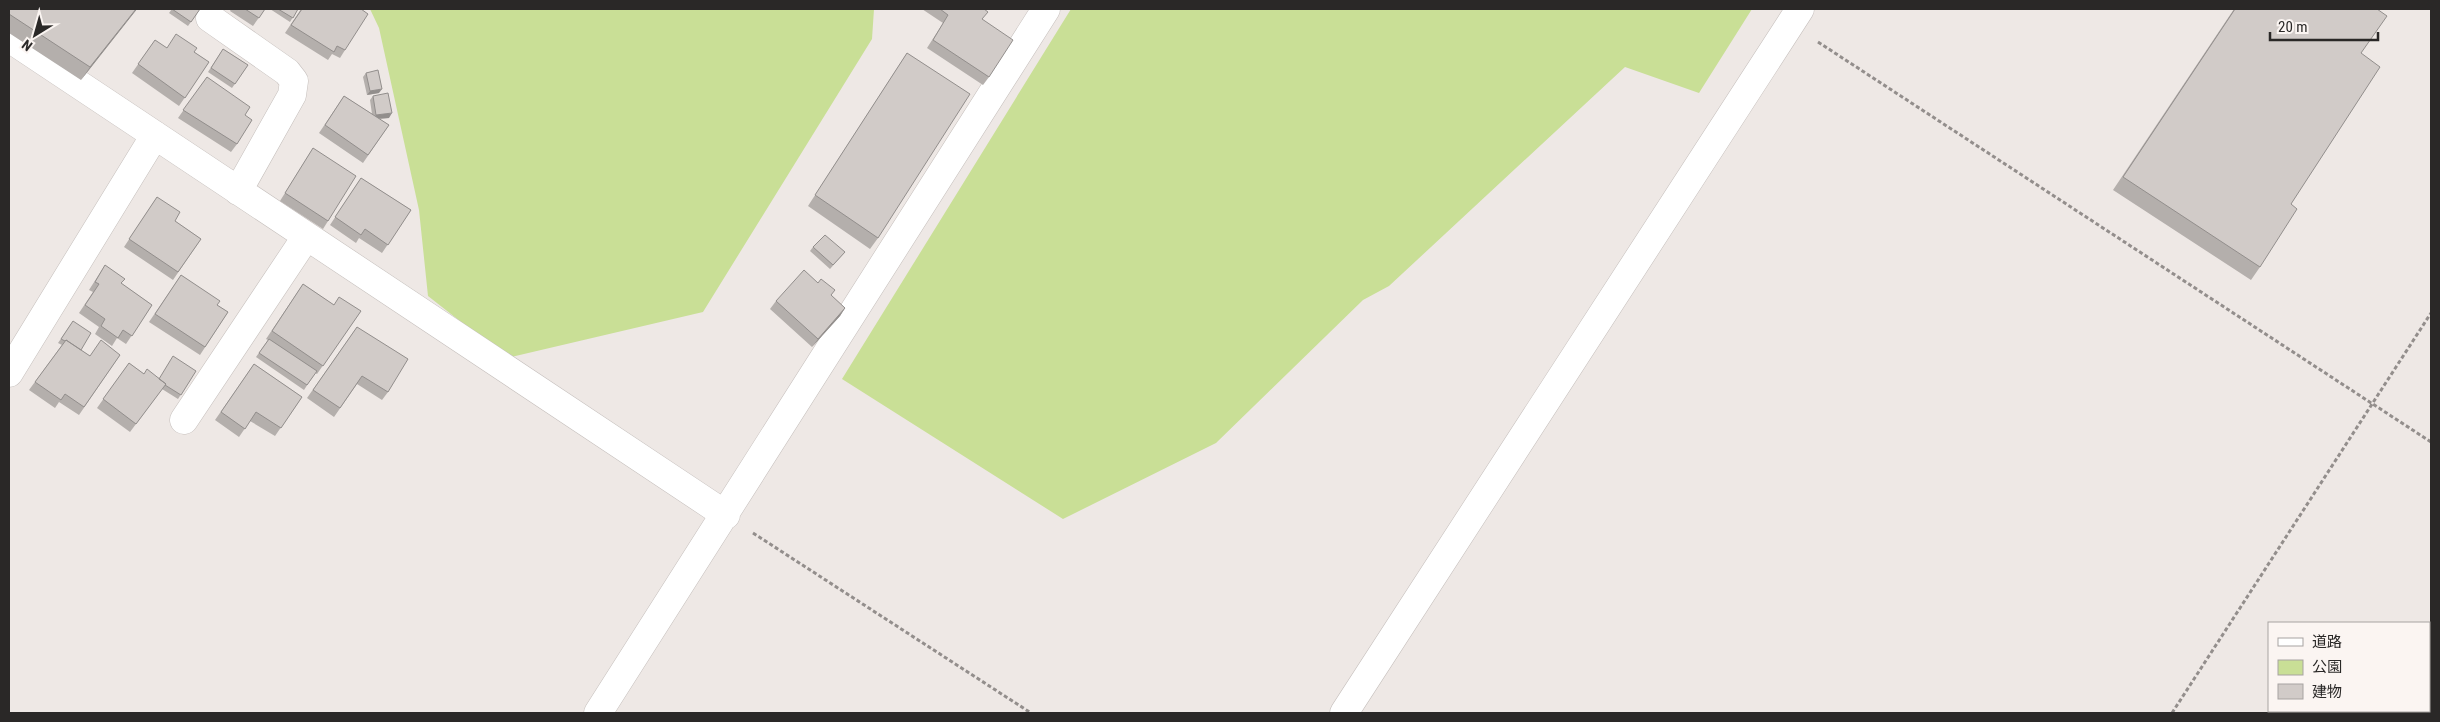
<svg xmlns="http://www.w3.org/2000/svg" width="2440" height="722" font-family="'Roboto Condensed','Noto Sans JP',sans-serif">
	<rect width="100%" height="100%" fill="#eee8e5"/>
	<path fill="#c9df96" d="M370 9H874L872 39 703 312 507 358 428 296 419 210 379 28Z
		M1071 9H1752L1699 93 1625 67 1389 286 1363 300 1216 443 1063 519 842 379Z"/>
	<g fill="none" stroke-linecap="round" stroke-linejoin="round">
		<defs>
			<path id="street" d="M210 18 287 72 294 81 292 95 238 191
				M9 38 726 515
				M9 373 155 135
				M184 420 306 237
				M598 713 1046 9
				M1344 713 1800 9"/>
		</defs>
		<use href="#street" stroke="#c5bfbc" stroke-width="29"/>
		<path stroke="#938e8c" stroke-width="3" stroke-dasharray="4 2.5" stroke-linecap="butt" d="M1818 42 2431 442
			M753 533 1031 713
			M2172 713 2431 313"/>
		<use href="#street" stroke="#fff" stroke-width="28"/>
	</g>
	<path fill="#b4afac" d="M9 9H137L81 80 9 33Z
		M172 9H200L188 26 169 13Z
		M231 9H265L253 26 230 11Z
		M270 9H298L290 22Z
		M301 9H361L345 50 340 58 332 54 328 60 285 33Z
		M922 9H984L982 19 989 77 983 85 927 48 943 23Z
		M2234 9H2377L2361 53 2291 204 2260 267 2251 280 2113 190Z
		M155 40 166 48 194 52 209 62 179 106 132 73Z
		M223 49 248 65 232 88 208 72Z
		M907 53 878 238 870 249 808 206Z
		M366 73 379 93 367 95 363 77Z
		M207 77 245 115 237 144 231 152 178 118Z
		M344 96 372 114 370 100 373 96 389 118 379 119 389 125 363 163 319 133Z
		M313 148 328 221 323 229 280 201Z
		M361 178 411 210 382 253 359 238 356 243 330 225Z
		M157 197 175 221 201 239 173 280 124 247Z
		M813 247 845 252 830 269 810 251Z
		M105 265 122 284 152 305 126 344 117 338 112 346 95 334 99 327 79 313 93 292 89 290Z
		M181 275 217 305 228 312 200 355 149 322Z
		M303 284 334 305 361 311 317 374 315 373 304 390 256 357 268 340 266 339Z
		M831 295 845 308 840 316 812 347 770 309 776 301Z
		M73 321 81 350 90 356 120 355 79 415 59 402 55 408 29 390 62 345 58 343Z
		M357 327 388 392 382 400 357 384 334 417 307 398Z
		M129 363 144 374 159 378 196 371 178 399 162 389 130 432 97 408Z
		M254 364 302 397 275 436 250 421 239 437 215 420Z"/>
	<path fill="#928e8c" d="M136 9H137L81 80 90 67Z
		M382 89 379 93 367 95 370 91Z
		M392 113 389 118 373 119 376 115Z
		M845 308 840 316 812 347 818 339Z"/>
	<path fill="#d1cbc8" stroke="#928e8c" d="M9 9H136L90 67 9 14Z
		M172 9H200L191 22Z
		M245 9H265L259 18Z
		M278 9H298L293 18Z
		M302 9H361L368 14 345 50 337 46 334 52 291 25Z
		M940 9H984L988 12 982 19 1013 40 989 77 933 40 948 15Z
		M2235 9H2377L2387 16 2361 53 2380 67 2291 204 2297 209 2260 267 2123 177Z
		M176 34 197 48 194 52 209 62 185 98 138 64 155 40 167 48Z
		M223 49 248 65 235 84 211 68Z
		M907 53 970 94 878 238 815 195Z
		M378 70 382 89 370 91 366 73Z
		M207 77 250 107 245 115 252 120 237 144 183 110Z
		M388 93 392 113 376 115 373 96Z
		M344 96 389 125 368 155 325 125Z
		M313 148 356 176 328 221 285 193Z
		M361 178 411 210 388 245 365 229 361 235 335 217Z
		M157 197 180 212 175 221 201 239 178 272 129 239Z
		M825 235 845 252 833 265 813 247Z
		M105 265 125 279 121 283 152 305 132 336 123 330 118 338 101 326 105 319 85 305 99 284 95 282Z
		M804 270 818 283 821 279 835 290 831 295 845 308 818 339 776 301Z
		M181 275 220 301 217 305 228 312 205 347 155 314Z
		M303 284 334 305 339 297 361 311 323 366 272 331Z
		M73 321 91 333 81 350 66 340 65 341 61 339Z
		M357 327 408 359 388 392 362 376 340 408 313 390Z
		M269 339 317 371 307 385 259 353Z
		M66 340 90 356 101 340 120 355 84 407 65 394 61 400 35 382Z
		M173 356 196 371 181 395 165 385 166 384 159 379Z
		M129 363 144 374 147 369 166 384 136 424 103 399Z
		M254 364 302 397 281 428 256 412 245 429 221 412Z"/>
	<rect width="2440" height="722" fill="none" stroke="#2a2827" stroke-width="20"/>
	<rect x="2268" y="622" width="162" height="90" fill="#fbf5f2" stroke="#a7a3a1"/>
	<rect x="2278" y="638" width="25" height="8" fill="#ffffff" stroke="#a7a3a1"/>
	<text x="2312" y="647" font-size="15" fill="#2a2827">道路</text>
	<rect x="2278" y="660" width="25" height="15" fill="#c9df96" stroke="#a7a3a1"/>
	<text x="2312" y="672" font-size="15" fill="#2a2827">公園</text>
	<rect x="2278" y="684" width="25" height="15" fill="#d1cbc8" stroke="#a7a3a1"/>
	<text x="2312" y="697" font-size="15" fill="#2a2827">建物</text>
	<g transform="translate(35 35) rotate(217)" stroke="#fbf5f2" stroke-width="4" paint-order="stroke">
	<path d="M0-4L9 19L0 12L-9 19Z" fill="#2a2827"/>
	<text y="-8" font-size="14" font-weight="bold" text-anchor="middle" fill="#2a2827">N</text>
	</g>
	<path d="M2270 32v8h108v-8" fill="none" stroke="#2a2827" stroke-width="2.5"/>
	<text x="2278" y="32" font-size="15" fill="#2a2827" stroke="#fbf5f2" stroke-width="4" paint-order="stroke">20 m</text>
</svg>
